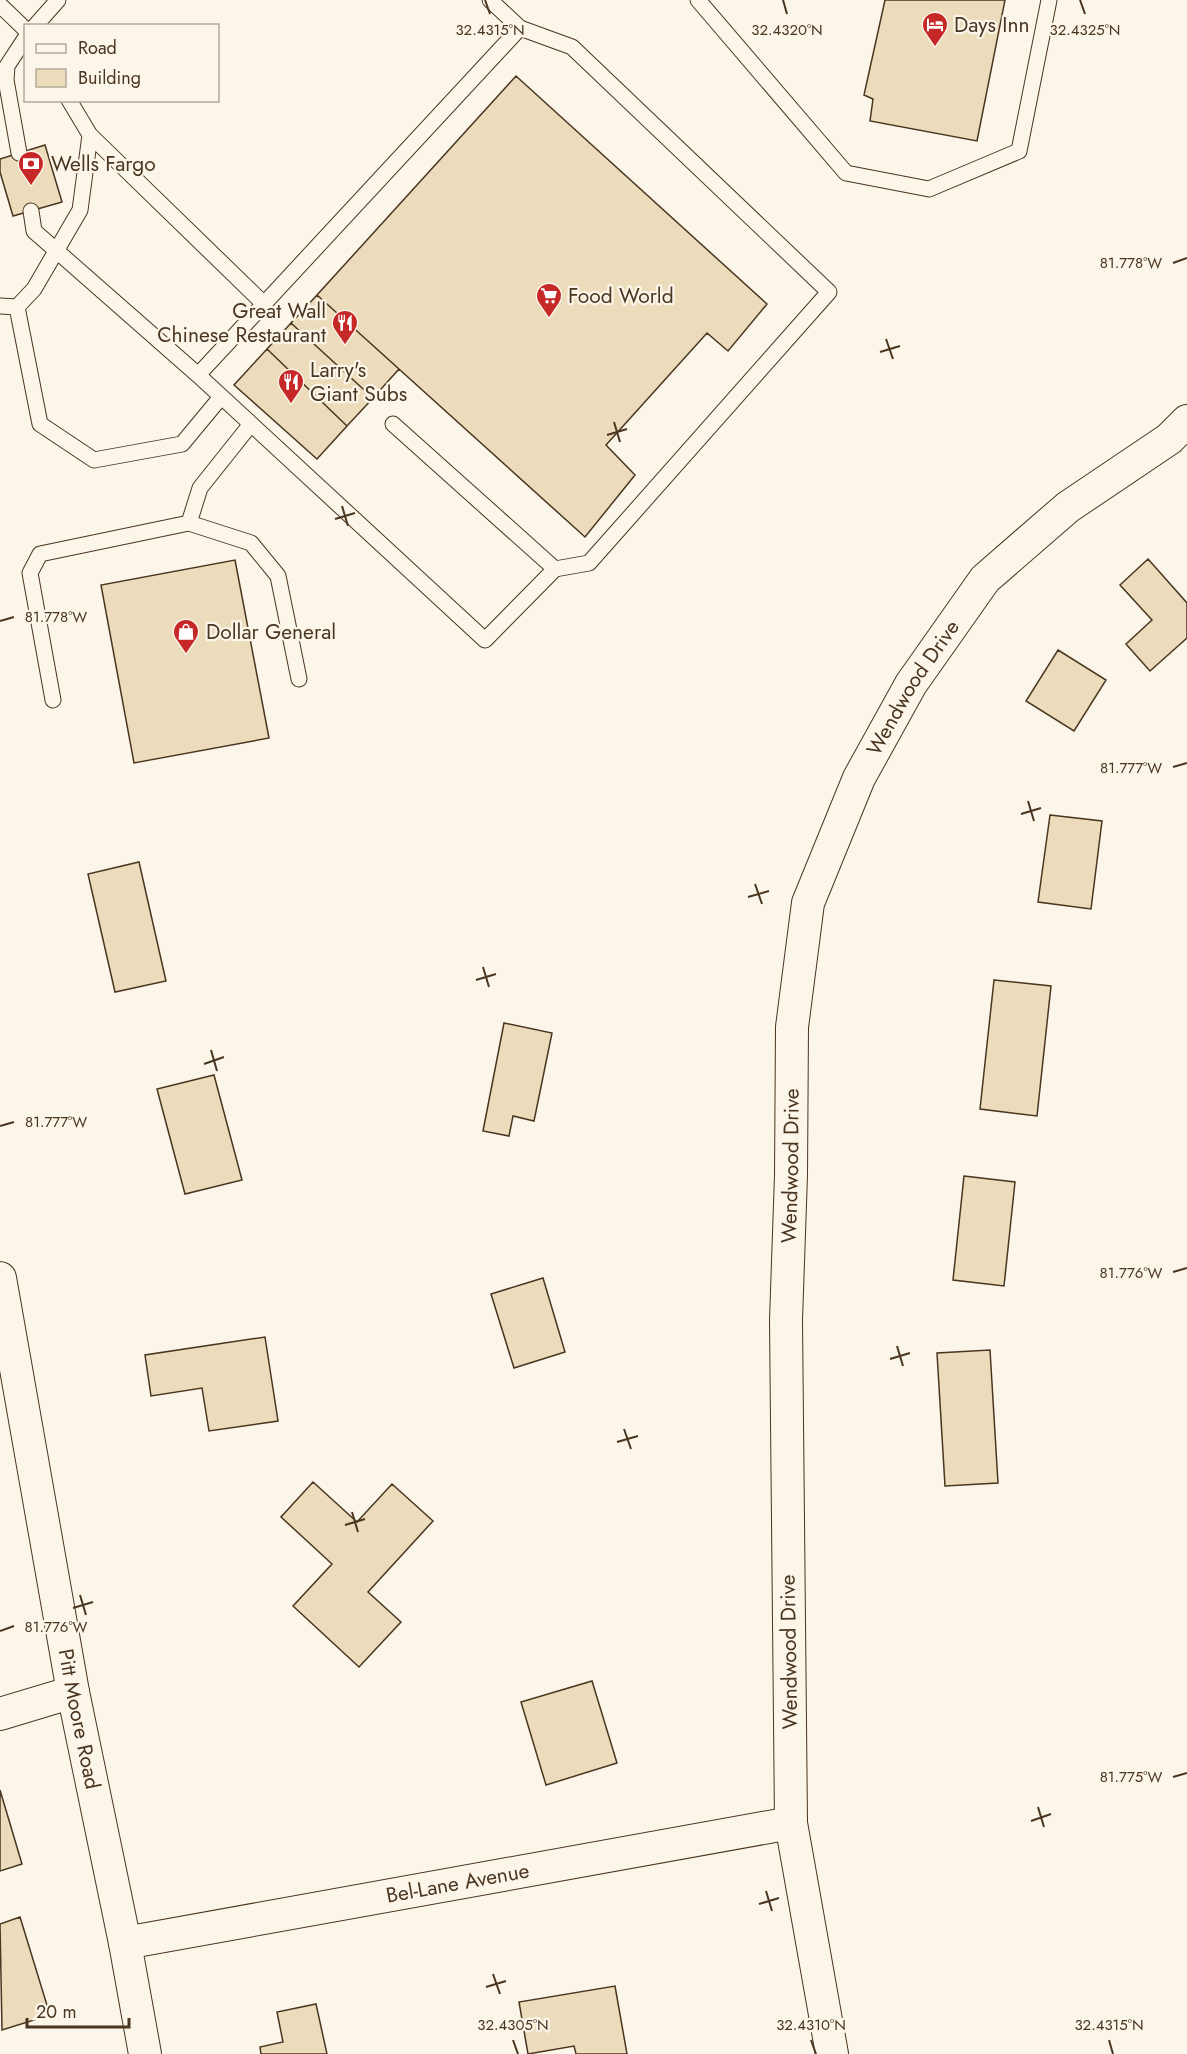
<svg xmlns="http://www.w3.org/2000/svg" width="1187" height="2054" font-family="Jost,sans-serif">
	<rect width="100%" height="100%" fill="#fbf6e9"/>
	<path fill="#ecdcbc" stroke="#4a3520" stroke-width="1.5" d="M885 0H1005L977 141 870 121 873 99 864 95Z
		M516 76 767 304 728 351 707 333 606 445 635 475 585 537 317 295Z
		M45 145 62 202 13 216 0 172V159Z
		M317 295 399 369 373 398 291 323Z
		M291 323 373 398 347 426 267 349Z
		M267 349 347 426 317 459 234 385Z
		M1148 559 1187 603V638L1150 671 1126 644 1152 620 1120 585Z
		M235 560 269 738 134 763 101 585Z
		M1058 650 1106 680 1074 731 1026 701Z
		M1050 815 1102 821 1091 909 1038 902Z
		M139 862 166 981 115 992 88 874Z
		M994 980 1051 986 1037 1116 980 1109Z
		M504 1023 552 1033 534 1121 513 1116 509 1136 483 1131Z
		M214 1075 242 1180 185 1194 157 1089Z
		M964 1176 1015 1182 1004 1286 953 1280Z
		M543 1278 565 1352 514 1368 491 1294Z
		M265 1337 278 1421 209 1431 202 1388 151 1396 145 1355Z
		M990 1350 998 1483 945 1486 937 1353Z
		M313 1482 357 1522 392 1484 433 1521 368 1592 401 1622 359 1667 293 1606 332 1564 281 1517Z
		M592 1681 617 1763 546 1785 521 1702Z
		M0 1790 22 1864 0 1871Z
		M20 1917 50 2015 2 2030 0 1924Z
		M615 1986 627 2054H576L574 2046 528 2054 519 2002Z
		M316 2004 327 2054H261L260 2047 283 2042 277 2012Z"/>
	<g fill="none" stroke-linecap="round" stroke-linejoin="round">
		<defs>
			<path id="lane" d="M698 0 846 173 929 189 1019 151 1049 0
				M0 5 26 30
				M35 26 58 0
				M520 28 572 47 829 292 589 563 555 569
				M90 135 264 304
				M19 153 6 80 7 66 26 37
				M31 211 34 231 198 375 520 28 490 0
				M0 306 17 307 34 289 80 210 90 135 69 100
				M17 307 40 424 94 460 182 444 221 397
				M198 375 485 640 555 569 393 424
				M189 523 251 543 278 576 299 679
				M53 700 30 573 40 554 189 523 200 488 251 424"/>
			<g id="street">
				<path id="s1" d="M0 1278 73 1692 125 1943 145 2054"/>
				<path d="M0 1714 73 1692"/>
				<path id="s2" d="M125 1943 791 1823"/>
				<path id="s3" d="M832 2054 791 1823 786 1320 791 1175 792 1027 808 903 859 778 911 684 985 579 1068 507 1169 439 1187 421"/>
			</g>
		</defs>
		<use href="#lane" stroke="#4a3520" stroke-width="17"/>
		<use href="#street" stroke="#4a3520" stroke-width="34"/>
		<use href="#lane" stroke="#fbf6e9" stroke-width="15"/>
		<use href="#street" stroke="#fbf6e9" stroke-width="32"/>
	</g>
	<path fill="none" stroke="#4a3520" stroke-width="2" d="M485 0 490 14M783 0 787 14M1080 0 1085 14M1173 263 1187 258M886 339 893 359M880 352 900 346M614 422 620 442M607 435 627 429M342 506 348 526M335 519 355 513M0 621 14 617M1173 767 1187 763M1028 801 1034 821M1021 814 1041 808M755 884 762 904M748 897 769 891M483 967 489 987M476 980 496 974M211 1050 217 1071M204 1064 224 1057M0 1126 14 1122M1173 1272 1187 1268M897 1346 903 1366M890 1359 910 1353M624 1429 631 1449M617 1442 638 1436M352 1512 358 1532M345 1525 365 1519M80 1595 86 1615M73 1608 93 1602M0 1631 14 1626M1173 1777 1187 1773M1038 1807 1044 1827M1031 1821 1051 1814M766 1891 772 1911M759 1904 779 1898M493 1974 500 1994M486 1987 506 1981M513 2040 518 2054M811 2040 816 2054M1109 2040 1113 2054"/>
	<defs>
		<symbol id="hotel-pin" viewBox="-11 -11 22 30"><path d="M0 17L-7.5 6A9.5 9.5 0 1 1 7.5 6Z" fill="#c62828" stroke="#fbf6e9"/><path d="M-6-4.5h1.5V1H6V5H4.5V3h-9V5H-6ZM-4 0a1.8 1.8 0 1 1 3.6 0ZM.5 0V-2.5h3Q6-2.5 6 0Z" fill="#fff"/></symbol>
		<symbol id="bank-pin" viewBox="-11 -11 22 30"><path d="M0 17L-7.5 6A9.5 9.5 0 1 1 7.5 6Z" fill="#c62828" stroke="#fbf6e9"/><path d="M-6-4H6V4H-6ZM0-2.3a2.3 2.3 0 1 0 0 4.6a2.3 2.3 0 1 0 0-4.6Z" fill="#fff"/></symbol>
		<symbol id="supermarket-pin" viewBox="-11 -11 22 30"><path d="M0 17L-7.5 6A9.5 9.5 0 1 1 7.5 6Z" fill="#c62828" stroke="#fbf6e9"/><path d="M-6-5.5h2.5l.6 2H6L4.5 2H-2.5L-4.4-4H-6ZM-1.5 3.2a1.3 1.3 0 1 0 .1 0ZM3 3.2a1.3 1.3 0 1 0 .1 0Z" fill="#fff"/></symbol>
		<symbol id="restaurant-pin" viewBox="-11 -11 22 30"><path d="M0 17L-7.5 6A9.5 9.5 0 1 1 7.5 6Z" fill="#c62828" stroke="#fbf6e9"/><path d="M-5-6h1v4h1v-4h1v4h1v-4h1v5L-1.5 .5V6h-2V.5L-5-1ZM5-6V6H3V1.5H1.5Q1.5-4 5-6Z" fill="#fff"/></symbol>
		<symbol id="shop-pin" viewBox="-11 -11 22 30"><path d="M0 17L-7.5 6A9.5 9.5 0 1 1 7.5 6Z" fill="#c62828" stroke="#fbf6e9"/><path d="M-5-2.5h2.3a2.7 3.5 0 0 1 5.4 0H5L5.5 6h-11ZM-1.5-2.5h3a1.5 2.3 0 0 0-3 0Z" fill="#fff"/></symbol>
	</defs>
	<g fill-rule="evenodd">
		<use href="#hotel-pin" x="920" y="10" width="30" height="40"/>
		<use href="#bank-pin" x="16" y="149" width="30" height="40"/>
		<use href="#supermarket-pin" x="534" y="281" width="30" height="40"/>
		<use href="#restaurant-pin" x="330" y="308" width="30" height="40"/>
		<use href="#restaurant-pin" x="276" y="367" width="30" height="40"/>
		<use href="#shop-pin" x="171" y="617" width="30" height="40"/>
	</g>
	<g text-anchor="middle" stroke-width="4.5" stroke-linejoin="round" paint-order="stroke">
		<g font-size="21" fill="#4a3520" stroke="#fbf6e9" text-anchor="start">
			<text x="954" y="32">Days Inn</text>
			<text x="51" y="171">Wells Fargo</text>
			<text x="568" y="303">Food World</text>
			<text x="326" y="318" text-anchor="end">Great Wall<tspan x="326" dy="24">Chinese Restaurant</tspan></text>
			<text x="310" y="377">Larry's<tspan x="310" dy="24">Giant Subs</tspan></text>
			<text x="206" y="639">Dollar General</text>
		</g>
		<g font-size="21" fill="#4a3520" stroke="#fbf6e9">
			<text dy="7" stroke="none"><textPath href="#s3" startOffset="1396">Wendwood Drive</textPath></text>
			<text dy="7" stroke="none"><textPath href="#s3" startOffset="892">Wendwood Drive</textPath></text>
			<text transform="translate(789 1652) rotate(-91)" y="7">Wendwood Drive</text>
			<text dy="7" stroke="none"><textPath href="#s1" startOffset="448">Pitt Moore Road</textPath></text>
			<text dy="7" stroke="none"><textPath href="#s2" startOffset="338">Bel-Lane Avenue</textPath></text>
		</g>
	</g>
	<g font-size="15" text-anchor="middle" fill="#4a3520" stroke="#fbf6e9" stroke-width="4.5" stroke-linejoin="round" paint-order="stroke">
		<text x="490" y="35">32.4315°N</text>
		<text x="787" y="35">32.4320°N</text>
		<text x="1085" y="35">32.4325°N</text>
		<text x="1131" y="268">81.778°W</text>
		<text x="56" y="622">81.778°W</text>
		<text x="1131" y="773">81.777°W</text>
		<text x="56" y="1127">81.777°W</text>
		<text x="1131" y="1278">81.776°W</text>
		<text x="56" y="1632">81.776°W</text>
		<text x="1131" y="1782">81.775°W</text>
		<text x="513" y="2030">32.4305°N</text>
		<text x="811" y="2030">32.4310°N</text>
		<text x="1109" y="2030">32.4315°N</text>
	</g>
	<rect x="24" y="24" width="195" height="78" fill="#fbf6e9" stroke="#b4a999" stroke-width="1.5"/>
	<rect x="36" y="44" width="30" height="9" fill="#fbf6e9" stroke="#b4a999" stroke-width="1.5"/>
	<text x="78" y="54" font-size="18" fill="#4a3520">Road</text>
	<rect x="36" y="69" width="30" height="18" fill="#ecdcbc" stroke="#b4a999" stroke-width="1.5"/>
	<text x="78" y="84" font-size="18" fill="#4a3520">Building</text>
	<path d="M27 2018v9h102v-9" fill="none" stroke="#4a3520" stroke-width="3"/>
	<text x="36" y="2018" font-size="18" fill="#4a3520" stroke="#fbf6e9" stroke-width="4.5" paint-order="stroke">20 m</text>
</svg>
